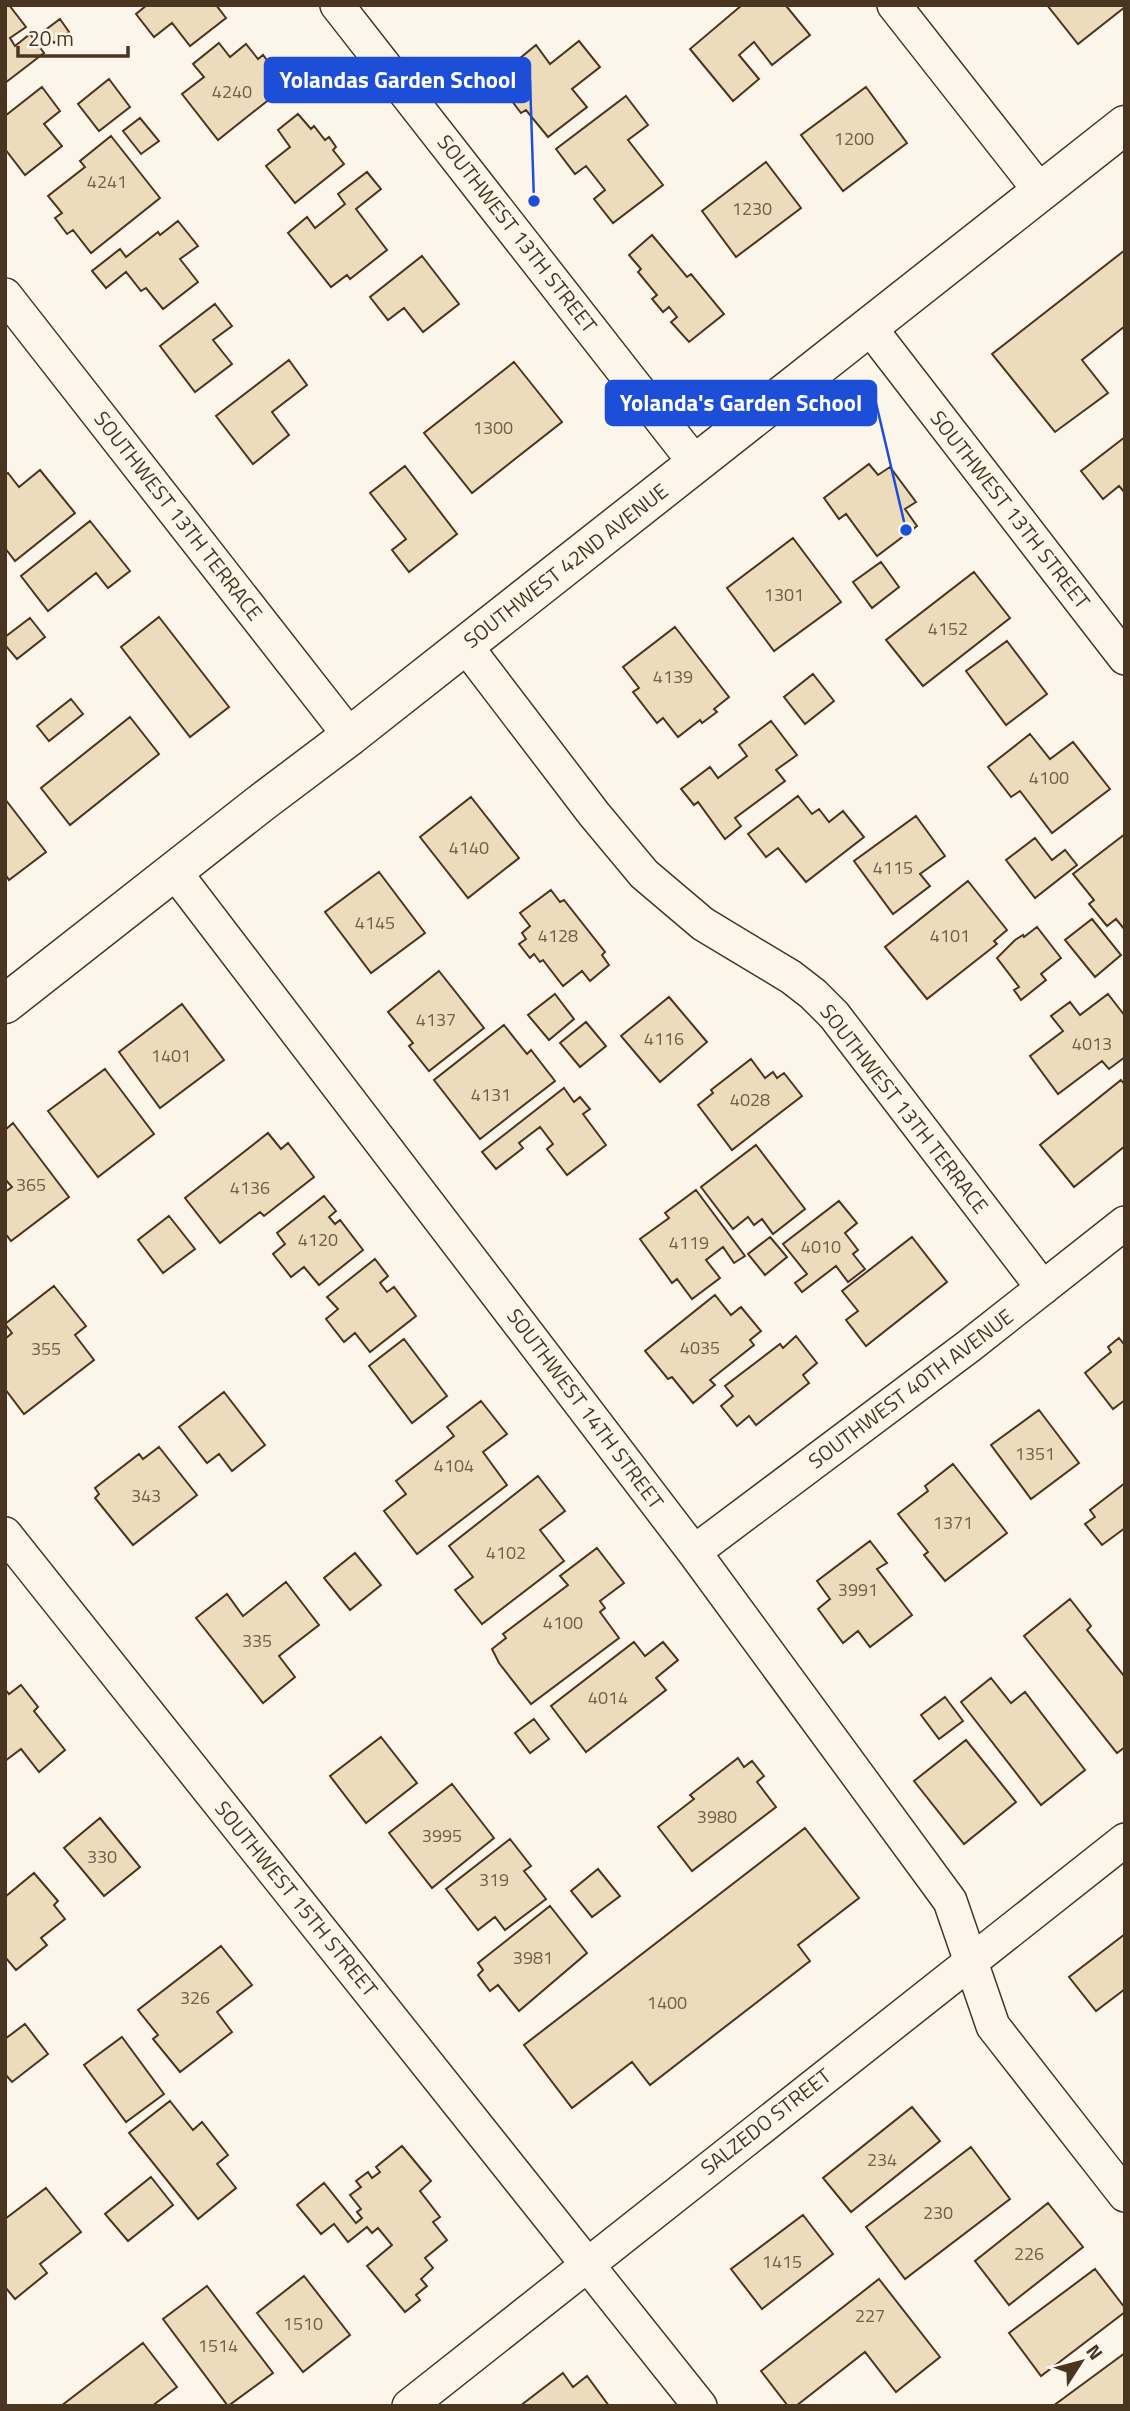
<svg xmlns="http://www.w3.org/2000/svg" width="1130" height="2411" font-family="'Titillium Web',sans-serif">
	<rect width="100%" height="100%" fill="#fbf6e9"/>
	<path fill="#ecdcbc" stroke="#4a3520" stroke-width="2" d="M5 5H9L26 27 10 38 15 46 30 34 44 53 5 83Z
		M147 5H216L226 18 190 46 172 23 154 37 136 14Z
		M742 5H789L787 7 810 35 772 65 754 42 739 55 759 79 733 101 690 49Z
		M1047 5H1125V7L1078 44Z
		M60 19 69 32 54 43 44 31Z
		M579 41 600 67 572 89 587 107 548 137 526 110 521 113 502 88 526 69 519 59 536 45 550 64Z
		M219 43 230 57 246 44 258 59 263 55 276 72 270 76 281 90 218 140 182 94 204 77 193 64Z
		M109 79 130 107 99 131 78 104Z
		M42 87 60 111 44 124 62 146 25 175 5 149V116Z
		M866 87 907 143 843 191 801 135Z
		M626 96 648 125 628 140 663 185 613 223 594 199 605 190 586 166 575 174 556 149Z
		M298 114 311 129 314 126 325 140 329 137 336 147 333 150 344 164 295 203 266 166 290 147 278 130Z
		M140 118 159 141 141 154 123 131Z
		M111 136 160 198 91 253 73 230 67 234 55 218 62 213 48 196 85 167 80 161Z
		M766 162 801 208 736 257 702 211Z
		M367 172 381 189 356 209 387 250 350 279 347 275 331 287 288 233 307 217 315 228 345 204 338 194Z
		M178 221 198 246 180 259 198 282 163 309 146 288 141 291 126 272 106 288 92 271 120 249 126 257 158 232 160 235Z
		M652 235 687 277 691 274 724 314 689 342 671 322 677 317 669 307 663 312 652 299 657 295 638 272 641 269 629 255Z
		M1125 250V326L1082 360 1108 393 1055 432 992 354Z
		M422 256 459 304 423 332 404 308 388 320 370 297Z
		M215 304 232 326 213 340 232 364 195 392 160 346Z
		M289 360 307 385 272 412 289 435 253 464 216 416Z
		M514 362 562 422 472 493 424 433Z
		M1125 437V493L1119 486 1103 499 1081 471Z
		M869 464 878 475 890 467 916 502 905 509 917 526 877 556 846 514 839 519 824 498Z
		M405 466 457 534 409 572 392 550 406 539 370 493Z
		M40 470 75 513 15 561 5 548V475L8 473 19 487Z
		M90 521 130 571 108 588 96 573 48 611 21 576Z
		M793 538 841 602 774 651 727 588Z
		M881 562 899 587 872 608 853 582Z
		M974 572 1010 618 923 686 886 640Z
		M159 617 229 707 190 737 121 647Z
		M30 618 45 637 17 659 5 645V637Z
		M675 627 729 697 714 709 717 712 702 723 700 720 678 737 663 718 657 723 633 692 639 688 623 667Z
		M1007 641 1047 694 1006 725 966 671Z
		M813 674 834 701 805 724 784 697Z
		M71 699 83 714 49 741 37 726Z
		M130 717 159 754 70 825 41 788Z
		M771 721 797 755 776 770 785 781 735 818 741 826 725 839 698 802 694 805 681 789 710 767 718 778 747 756 739 745Z
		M1030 734 1050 759 1073 742 1110 789 1052 833 1020 791 1011 797 988 767Z
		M798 796 812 814 819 809 829 822 843 811 864 837 806 882 778 848 766 857 748 834Z
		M471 797 519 858 468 898 420 837Z
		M5 799 46 852 9 880 5 874Z
		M916 816 945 856 920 874 930 886 893 914 854 861Z
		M1125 834V930L1116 919 1107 926 1089 904 1094 900 1073 874Z
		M1035 838 1052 860 1065 850 1077 865 1035 898 1006 860Z
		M379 872 425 933 371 973 325 912Z
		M968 881 1007 930 994 941 997 944 927 999 885 947Z
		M551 890 560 902 564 900 605 952 602 955 609 965 590 981 582 971 563 986 543 960 540 962 534 954 530 958 519 944 526 939 522 933 530 926 520 913Z
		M1092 919 1121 955 1095 977 1065 940Z
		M1037 927 1061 958 1041 974 1046 980 1021 1000 1014 990 1019 987 997 958 1015 940 1023 935 1024 937Z
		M439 971 484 1028 429 1071 409 1046 413 1043 388 1012Z
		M555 994 574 1019 549 1040 528 1015Z
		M1108 994 1125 1016V1057L1109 1069 1102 1061 1058 1094 1030 1056 1063 1031 1051 1016 1070 1002 1080 1015Z
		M669 997 707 1042 660 1082 621 1036Z
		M182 1004 224 1060 160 1108 119 1052Z
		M586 1022 606 1046 580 1067 560 1043Z
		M504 1025 527 1054 531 1050 555 1081 480 1139 434 1080Z
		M751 1059 765 1078 773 1072 777 1078 784 1073 802 1096 732 1150 698 1105 713 1093 711 1090Z
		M105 1069 154 1134 98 1177 48 1111Z
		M1121 1080 1125 1085V1146L1074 1187 1040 1145Z
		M564 1088 574 1102 580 1097 590 1109 583 1114 606 1145 567 1175 547 1149 553 1144 540 1127 519 1143 523 1148 496 1169 482 1152Z
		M13 1123 69 1197 11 1241 5 1233V1192L12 1187 5 1179V1130Z
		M268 1133 281 1149 288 1143 314 1177 264 1216 260 1212 220 1243 185 1198Z
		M756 1145 805 1209 773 1234 762 1219 754 1225 748 1217 733 1229 701 1187Z
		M696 1190 745 1256 734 1263 723 1247 706 1260 720 1278 692 1299 677 1279 672 1283 640 1239 669 1218 665 1213Z
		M324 1196 336 1211 329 1217 335 1224 340 1220 363 1250 319 1285 304 1267 291 1277 273 1254 285 1244 277 1233Z
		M839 1201 857 1223 845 1233 858 1250 853 1254 865 1269 848 1282 836 1266 802 1292 795 1283 807 1274 783 1244Z
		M169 1216 195 1249 163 1273 138 1240Z
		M770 1237 787 1257 765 1275 748 1254Z
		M912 1237 947 1282 866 1346 846 1320 858 1311 842 1291Z
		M375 1259 388 1276 380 1283 387 1292 394 1287 416 1316 370 1352 355 1333 344 1342 326 1319 338 1309 327 1297Z
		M54 1286 86 1326 75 1335 94 1360 24 1414 5 1389V1339L12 1333 5 1324Z
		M715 1295 731 1315 741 1307 761 1331 750 1340 754 1345 710 1380 715 1385 693 1403 672 1377 668 1379 645 1351Z
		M796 1336 817 1363 803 1375 809 1383 756 1425 749 1416 737 1426 721 1406 733 1396 725 1386 780 1344 783 1348Z
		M1119 1338 1123 1343 1125 1341V1400L1113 1409 1085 1373 1111 1352 1108 1347Z
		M404 1339 447 1396 412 1423 369 1366Z
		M224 1392 265 1445 232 1471 219 1454 207 1463 179 1427Z
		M481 1401 507 1434 483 1452 507 1485 417 1554 384 1511 406 1494 396 1481 454 1436 447 1427Z
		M1039 1410 1079 1463 1031 1499 991 1445Z
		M159 1447 197 1495 133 1545 95 1498 99 1494 95 1488 139 1454 143 1459Z
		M953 1464 1007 1533 945 1581 924 1555 928 1552 898 1514 928 1491 925 1486Z
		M538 1476 565 1511 540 1530 564 1561 482 1624 455 1590 473 1577 449 1546Z
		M1125 1483V1528L1102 1545 1085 1524 1095 1517 1090 1510Z
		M870 1541 887 1563 877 1569 912 1615 870 1647 858 1631 843 1643 818 1609 830 1599 817 1581Z
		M597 1548 624 1583 600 1601 605 1608 600 1612 619 1638 531 1704 499 1663 492 1649 506 1638 503 1634 568 1585 560 1576Z
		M355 1553 381 1585 350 1610 324 1578Z
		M286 1582 319 1625 279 1656 295 1677 263 1703 196 1618 227 1594 243 1616Z
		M1070 1599 1091 1626 1087 1630 1125 1677V1747L1117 1753 1024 1636Z
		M634 1642 645 1656 663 1642 678 1660 656 1678 666 1690 586 1752 551 1706Z
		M991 1678 1011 1703 1025 1692 1085 1770 1041 1805 961 1702Z
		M21 1685 38 1707 34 1711 65 1750 39 1772 21 1749 5 1761V1689L9 1694Z
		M945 1697 963 1721 939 1739 921 1715Z
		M534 1719 549 1739 530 1753 515 1733Z
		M381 1737 417 1783 366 1823 330 1776Z
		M966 1740 1016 1802 964 1844 914 1781Z
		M738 1758 744 1767 752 1761 764 1776 757 1782 776 1807 692 1871 658 1827 694 1799 690 1795Z
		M452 1784 494 1838 432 1888 389 1833Z
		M100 1818 140 1867 104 1896 64 1848Z
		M805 1828 859 1898 798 1945 810 1961 650 2085 632 2062 572 2108 524 2045Z
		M510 1839 531 1866 524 1871 546 1899 505 1930 495 1917 478 1930 446 1889Z
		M598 1869 620 1896 592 1917 571 1891Z
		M34 1873 58 1901 54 1905 65 1919 41 1938 47 1945 16 1970 5 1957V1897Z
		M550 1906 587 1953 519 2011 498 1985 490 1991 478 1975 483 1970 478 1963Z
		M1125 1934V1989L1096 2011 1069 1977Z
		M221 1946 252 1985 217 2012 232 2032 180 2072 153 2039 158 2035 138 2010Z
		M25 2024 48 2054 12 2082 5 2074V2039Z
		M122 2037 164 2094 126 2122 84 2065Z
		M170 2101 193 2130 202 2122 228 2155 217 2164 236 2188 198 2219 129 2133Z
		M912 2107 940 2141 851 2212 823 2178Z
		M402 2146 431 2181 420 2191 440 2217 433 2222 447 2240 425 2258 433 2268 421 2279 427 2286 416 2295 420 2300 405 2312 367 2266 392 2245 378 2228 372 2233 367 2227 348 2242 334 2224 321 2234 297 2205 324 2183 356 2223 362 2218 357 2212 361 2209 350 2195 361 2187 356 2181 368 2172 372 2178 380 2172 376 2167Z
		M971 2147 1010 2199 905 2279 866 2227Z
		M151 2177 173 2205 128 2241 105 2214Z
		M46 2188 81 2232 40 2264 47 2273 15 2299 5 2287V2219Z
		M1048 2203 1083 2247 1009 2305 975 2261Z
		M803 2215 833 2254 762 2309 731 2269Z
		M1095 2269 1125 2308V2312L1041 2376 1009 2333Z
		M304 2276 350 2335 303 2372 257 2313Z
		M879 2279 940 2357 896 2392 865 2352 796 2406H788L761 2371Z
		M207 2286 273 2373 228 2406 163 2319Z
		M143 2343 177 2387 152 2406H61Z
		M1125 2353V2406H1053Z
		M563 2373 573 2387 587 2376 609 2406H520Z"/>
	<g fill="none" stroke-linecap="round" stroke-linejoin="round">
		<defs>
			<path id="street" d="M337 5 696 464
				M894 5 1041 192
				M5 295 350 736
				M870 328 1125 658
				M465 645 594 814 644 874 703 924 791 977 813 994 834 1015 1043 1288
				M174 871 694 1552 950 1901 993 2026 1125 2195
				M5 1534 700 2406
				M694 1552 969 1346 1125 1223
				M409 2406 1125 1840"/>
			<path id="primary" d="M5 1004 261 803 350 736 1125 125"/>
		</defs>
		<use href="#street" stroke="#4a3520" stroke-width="36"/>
		<use href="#primary" stroke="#4a3520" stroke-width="41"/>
		<use href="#street" stroke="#fbf6e9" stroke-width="33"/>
		<use href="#primary" stroke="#fbf6e9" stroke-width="38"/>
	</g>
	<g text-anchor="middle" stroke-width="5" stroke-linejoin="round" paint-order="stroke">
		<g font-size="18" fill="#725f47">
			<text x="232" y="98">4240</text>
			<text x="854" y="145">1200</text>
			<text x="107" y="188">4241</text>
			<text x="752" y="215">1230</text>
			<text x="493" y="434">1300</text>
			<text x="784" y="601">1301</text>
			<text x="948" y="635">4152</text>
			<text x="673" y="683">4139</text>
			<text x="1049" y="784">4100</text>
			<text x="469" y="854">4140</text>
			<text x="893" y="874">4115</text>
			<text x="375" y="929">4145</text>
			<text x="558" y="942">4128</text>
			<text x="950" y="942">4101</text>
			<text x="436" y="1026">4137</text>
			<text x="664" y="1045">4116</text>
			<text x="1092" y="1050">4013</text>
			<text x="171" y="1062">1401</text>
			<text x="491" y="1101">4131</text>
			<text x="750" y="1106">4028</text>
			<text x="31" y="1191">365</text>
			<text x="250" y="1194">4136</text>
			<text x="318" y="1246">4120</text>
			<text x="689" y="1249">4119</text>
			<text x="821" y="1253">4010</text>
			<text x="700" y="1354">4035</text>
			<text x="46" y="1355">355</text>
			<text x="1035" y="1460">1351</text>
			<text x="454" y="1472">4104</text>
			<text x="146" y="1502">343</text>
			<text x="953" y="1529">1371</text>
			<text x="506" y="1559">4102</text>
			<text x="858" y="1596">3991</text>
			<text x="563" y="1629">4100</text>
			<text x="257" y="1647">335</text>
			<text x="608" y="1704">4014</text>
			<text x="717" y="1823">3980</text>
			<text x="442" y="1842">3995</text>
			<text x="102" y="1863">330</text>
			<text x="494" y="1886">319</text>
			<text x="533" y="1964">3981</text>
			<text x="195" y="2004">326</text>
			<text x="667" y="2009">1400</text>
			<text x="882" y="2166">234</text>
			<text x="938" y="2219">230</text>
			<text x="1029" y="2260">226</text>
			<text x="782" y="2268">1415</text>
			<text x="870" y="2322">227</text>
			<text x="303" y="2330">1510</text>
			<text x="218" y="2352">1514</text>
		</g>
		<g font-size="21" fill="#4a3520" stroke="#fbf6e9">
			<text transform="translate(517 234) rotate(52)" y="7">SOUTHWEST 13TH STREET</text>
			<text transform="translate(1010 510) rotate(52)" y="7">SOUTHWEST 13TH STREET</text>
			<text transform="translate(178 516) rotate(52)" y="7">SOUTHWEST 13TH TERRACE</text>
			<text transform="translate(566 566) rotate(-38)" y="7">SOUTHWEST 42ND AVENUE</text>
			<text transform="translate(904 1109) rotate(52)" y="7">SOUTHWEST 13TH TERRACE</text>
			<text transform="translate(911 1389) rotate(-37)" y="7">SOUTHWEST 40TH AVENUE</text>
			<text transform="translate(585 1409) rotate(53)" y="7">SOUTHWEST 14TH STREET</text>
			<text transform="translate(296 1899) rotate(51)" y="7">SOUTHWEST 15TH STREET</text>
			<text transform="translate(766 2122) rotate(-38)" y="7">SALZEDO STREET</text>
		</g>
	</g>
	<path fill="none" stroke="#1d4ed8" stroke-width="2.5" d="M534 201L530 80M906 530L876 403"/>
	<g fill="#1d4ed8" stroke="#fbf6e9" stroke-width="2.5">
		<circle cx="534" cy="201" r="7"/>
		<circle cx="906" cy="530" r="7"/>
	</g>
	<g fill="#1d4ed8" stroke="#1d4ed8" stroke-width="2.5">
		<rect x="265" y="58" width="265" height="44" rx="7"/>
		<rect x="606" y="381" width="270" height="44" rx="7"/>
	</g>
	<g font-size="23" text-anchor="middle" font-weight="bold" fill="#fff">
		<text x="398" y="88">Yolandas Garden School</text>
		<text x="741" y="411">Yolanda's Garden School</text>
	</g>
	<rect width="1130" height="2411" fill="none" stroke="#4a3520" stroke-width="14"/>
	<g transform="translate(1081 2362) rotate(54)" stroke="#fbf6e9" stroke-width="5" paint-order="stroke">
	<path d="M0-5L12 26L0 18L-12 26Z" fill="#4a3520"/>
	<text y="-10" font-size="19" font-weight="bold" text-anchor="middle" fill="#4a3520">N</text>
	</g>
	<path d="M18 46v10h110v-10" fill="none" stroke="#4a3520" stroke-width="3.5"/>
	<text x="28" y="46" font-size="21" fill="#4a3520" stroke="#fbf6e9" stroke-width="5" paint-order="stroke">20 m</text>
</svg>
